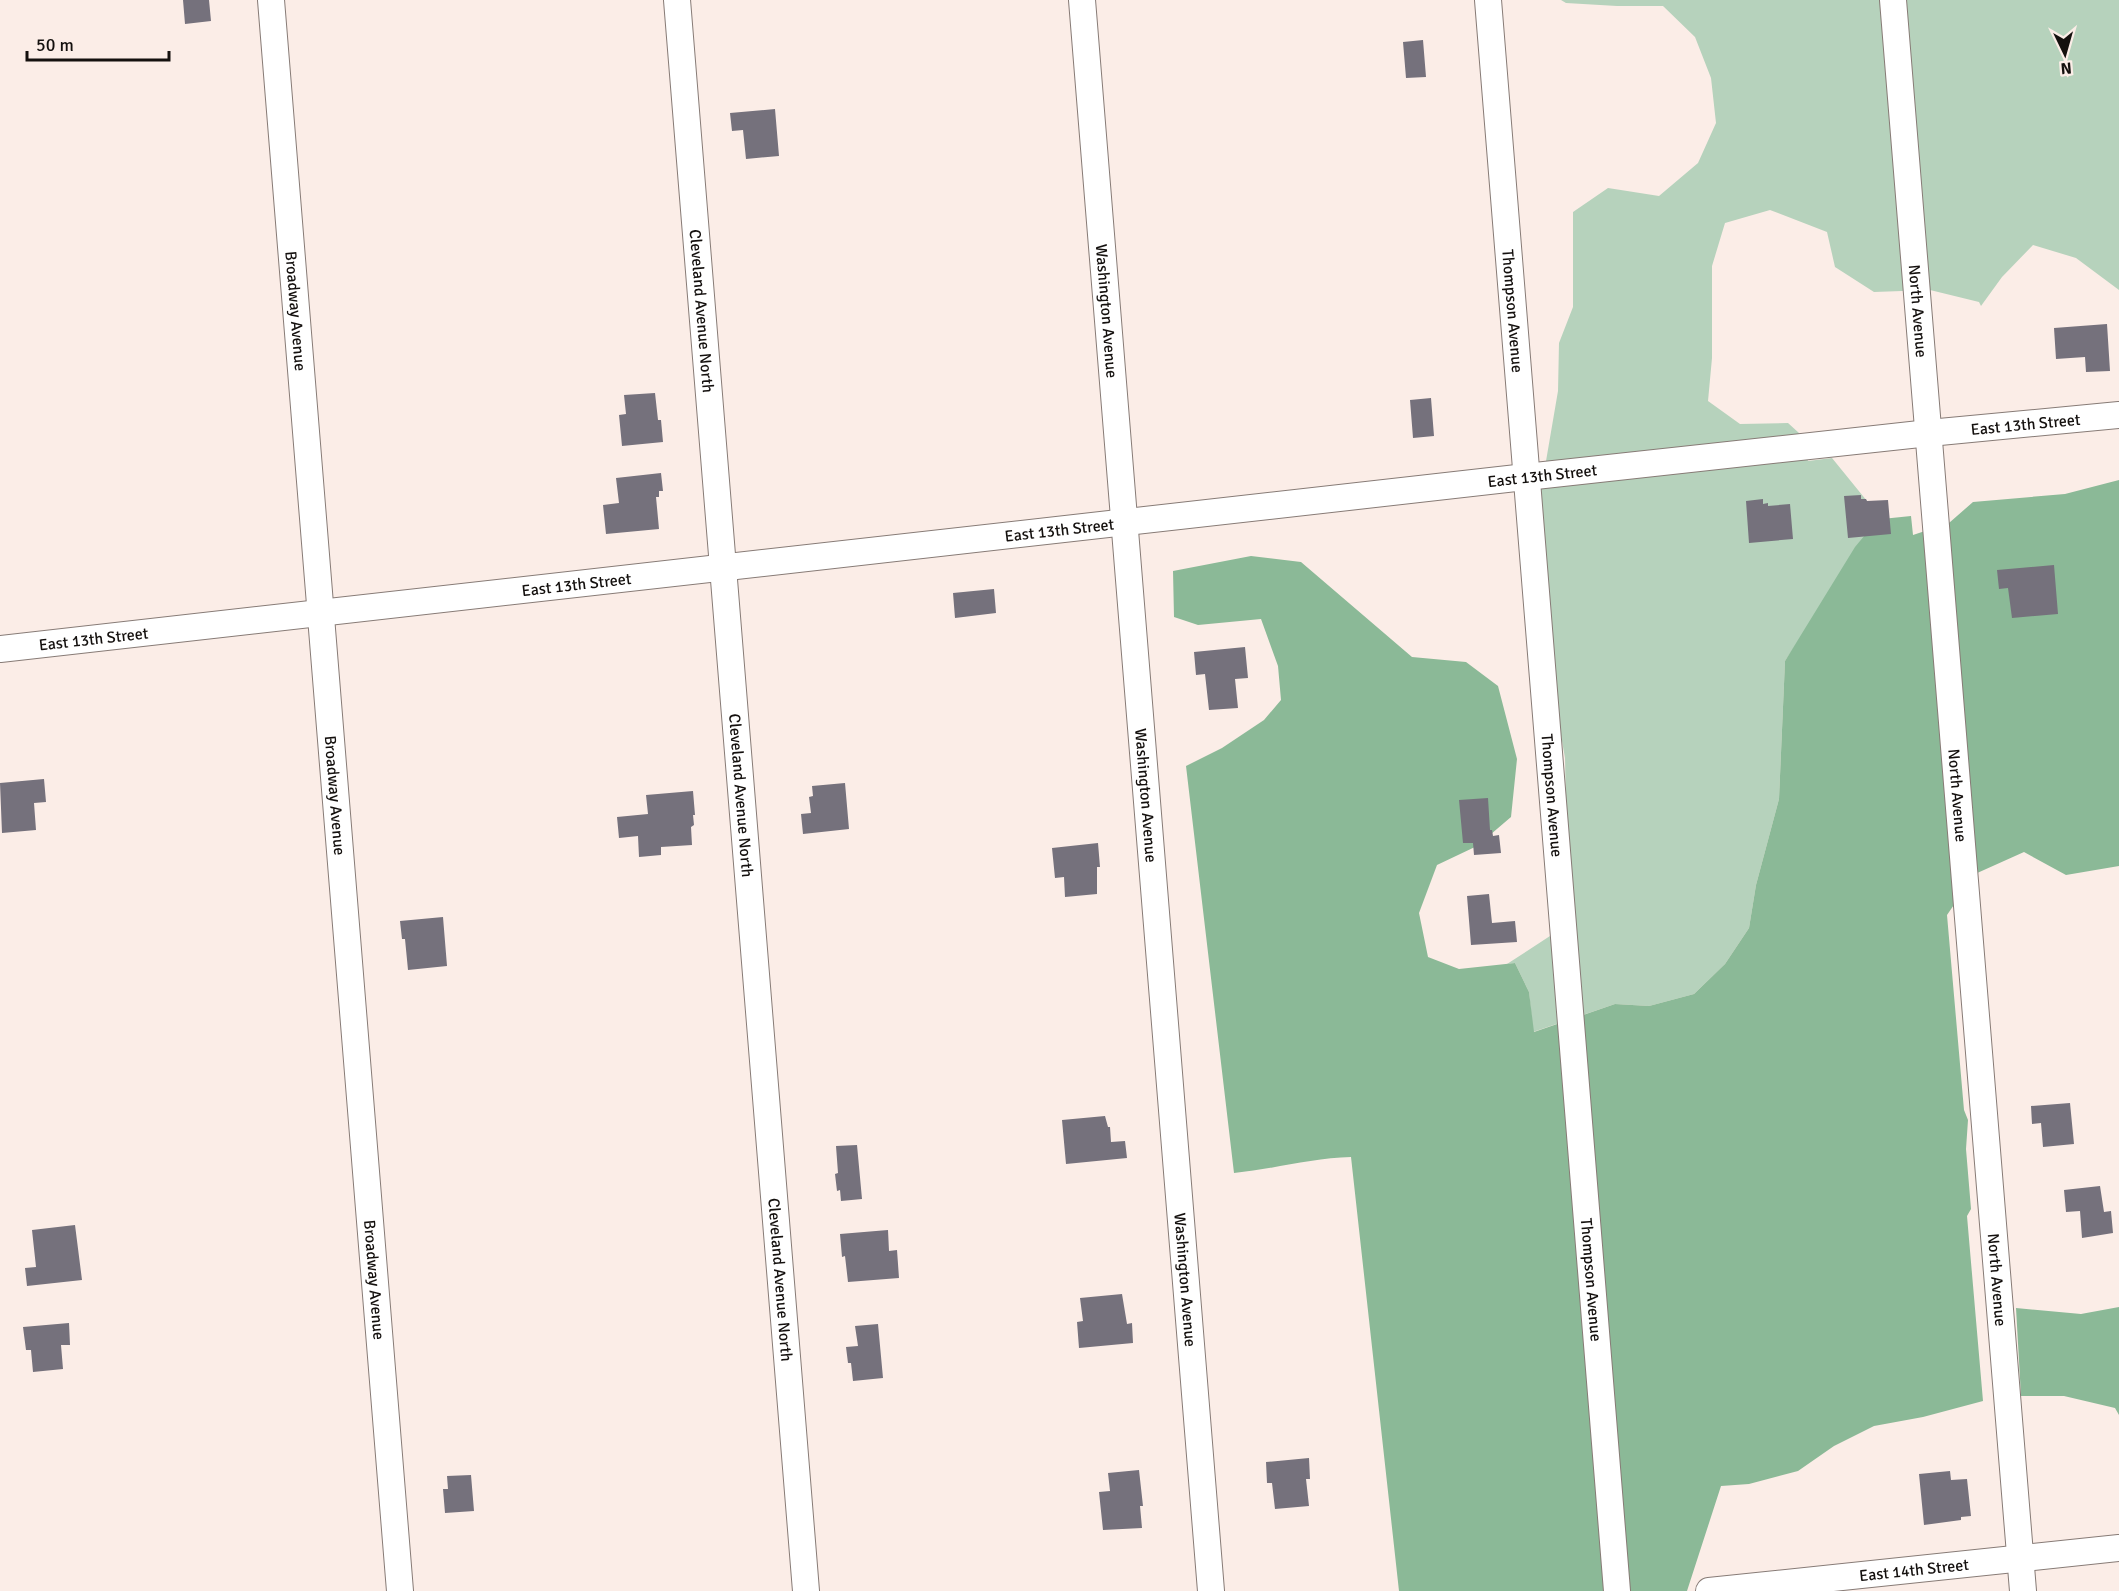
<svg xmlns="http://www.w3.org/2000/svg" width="2119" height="1591" font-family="Signika,sans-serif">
	<rect width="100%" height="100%" fill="#fbede7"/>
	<path fill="#b6d2bc" d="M1561 0H2119V290L2076 258 2033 245 2002 277 1981 306 1979 302 1930 290 1874 292 1835 267 1827 232 1770 210 1725 223 1712 266V358L1708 401 1740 424 1788 423 1799 433 1808 461 1832 458 1880 517 1785 661 1779 799 1756 885 1749 928 1725 964 1694 994 1649 1006 1615 1004 1533 1032 1529 992 1515 963 1507 964 1550 936 1568 905 1565 758 1559 724 1539 502 1558 391 1559 343 1573 307V212L1608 188 1659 196 1698 163 1716 123 1711 78 1695 37 1663 6H1617L1566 3Z"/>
	<path fill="#8bb997" d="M2119 480V866L2066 875 2024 852 1975 874 1947 915 1964 1110 1968 1120 1966 1149 1971 1209 1967 1216 1983 1401 1923 1417 1874 1426 1834 1446 1798 1471 1749 1484 1721 1486 1687 1591H1399L1351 1157C1312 1158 1274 1169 1234 1173L1186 766 1222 748 1264 720 1281 700 1278 666 1261 619 1198 625 1174 617 1173 571 1251 556 1301 562 1412 657 1466 662 1498 686 1517 759 1511 817 1477 846 1437 865 1419 913 1428 957 1459 969 1515 963 1529 992 1534 1032 1615 1004 1649 1006 1694 994 1725 964 1749 928 1756 885 1779 799 1785 661 1855 547 1880 517 1882 519 1911 516 1913 535 1949 523 1973 502 2065 494Z
		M2119 1307V1415L2115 1408 2064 1396H2021L2016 1308 2081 1314Z"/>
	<path fill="#75717c" d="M183 0H209L211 21 185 24Z
		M1423 40 1426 77 1406 78 1403 42Z
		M775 109 779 156 746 159 743 130 732 131 730 113Z
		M2107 324 2110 371 2086 372 2085 357 2056 359 2054 328Z
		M655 393 658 420H661L663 442 622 446 619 415 626 414 624 395Z
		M1431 398 1434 436 1413 438 1410 400Z
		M661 473 663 491H659V497H656L659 529 606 534 603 505 619 503 616 478Z
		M1861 495V499H1866L1867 501 1888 500 1891 534 1848 538 1844 496Z
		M1763 499V504L1768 503V506L1790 504 1793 539 1749 543 1746 501Z
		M2054 565 2058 614 2012 618 2008 588 1999 589 1997 570Z
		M994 589 996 613 955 618 953 593Z
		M1245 647 1248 678 1235 679 1238 708 1209 710 1205 674 1196 675 1194 652Z
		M44 779 46 802 34 803 36 830 2 833 0 783Z
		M845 783 849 829 803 834 801 814 811 813 809 797 813 796 812 786Z
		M693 791 695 815H693L694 825 691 827 692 845 661 847V855L639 857 638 836 619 838 617 817 648 814 646 795Z
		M1488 798 1490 830H1492L1493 836 1499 835 1501 853 1474 855 1473 843H1463L1459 800Z
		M1098 843 1100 867H1097V894L1065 897 1064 877 1055 878 1052 848Z
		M1489 894 1492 923 1515 921 1517 942 1471 945 1467 896Z
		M443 917 447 966 408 970 405 939H402L400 921Z
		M2070 1103 2074 1144 2043 1147 2041 1123 2032 1124 2031 1106Z
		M1105 1116 1108 1127H1110L1111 1142 1125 1141 1127 1158 1066 1164 1062 1120Z
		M857 1145 862 1199 841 1201 840 1190 837 1191 835 1174 838 1173 836 1146Z
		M2100 1186 2104 1212 2111 1211 2113 1233 2082 1238 2080 1211 2066 1212 2064 1190Z
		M75 1225 82 1280 27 1286 25 1268 36 1267 32 1230Z
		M888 1230 889 1251 897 1250 899 1278 848 1282 845 1256 842 1257 840 1234Z
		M1122 1294 1127 1324 1132 1323 1133 1343 1079 1348 1077 1322 1083 1321 1080 1298Z
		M69 1323 70 1345H61L63 1369 33 1372 31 1350H26L23 1327Z
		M878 1324 883 1378 853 1381 851 1363H848L846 1347 858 1346 855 1326Z
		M1309 1458 1310 1479H1306L1309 1506 1275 1509 1272 1483H1267L1266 1462Z
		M1139 1470 1143 1506H1140L1142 1528 1103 1530 1099 1492 1110 1491 1108 1473Z
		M1950 1471 1951 1480 1967 1479 1971 1516 1961 1517V1520L1924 1525 1919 1474Z
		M471 1475 474 1511 445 1513 443 1489H448L447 1476Z"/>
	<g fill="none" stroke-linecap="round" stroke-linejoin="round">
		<defs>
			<g id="minor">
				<path id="s1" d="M271 0 400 1591"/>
				<path id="s2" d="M677 0 806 1591"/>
				<path id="s3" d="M1082 0 1211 1591"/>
				<path id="s4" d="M1488 0 1617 1591"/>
				<path id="s5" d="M1893 0 2023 1591"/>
				<path id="s6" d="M0 649 1526 477 1929 433 2119 415"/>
				<path id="s7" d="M1709 1591 2119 1548"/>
			</g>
		</defs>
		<use href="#minor" stroke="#877b76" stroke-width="28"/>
		<use href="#minor" stroke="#fff" stroke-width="26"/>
	</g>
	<g text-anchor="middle" stroke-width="4.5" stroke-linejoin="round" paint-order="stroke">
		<g font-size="16" fill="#14100e" stroke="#fbede7">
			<text dy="6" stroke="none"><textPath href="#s1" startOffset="312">Broadway Avenue</textPath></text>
			<text dy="6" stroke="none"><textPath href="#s2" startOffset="312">Cleveland Avenue North</textPath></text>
			<text dy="6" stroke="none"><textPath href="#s3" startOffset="312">Washington Avenue</textPath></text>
			<text dy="6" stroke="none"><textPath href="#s4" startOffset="312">Thompson Avenue</textPath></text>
			<text dy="6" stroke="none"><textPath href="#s5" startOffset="312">North Avenue</textPath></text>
			<text dy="6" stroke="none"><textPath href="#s6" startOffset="2038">East 13th Street</textPath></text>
			<text dy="6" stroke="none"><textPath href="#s6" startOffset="1552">East 13th Street</textPath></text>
			<text dy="6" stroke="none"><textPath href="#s6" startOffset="1066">East 13th Street</textPath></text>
			<text dy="6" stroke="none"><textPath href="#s6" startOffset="580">East 13th Street</textPath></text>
			<text dy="6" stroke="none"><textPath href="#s6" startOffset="94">East 13th Street</textPath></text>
			<text dy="6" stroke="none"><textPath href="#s1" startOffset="798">Broadway Avenue</textPath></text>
			<text dy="6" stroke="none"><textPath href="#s2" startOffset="798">Cleveland Avenue North</textPath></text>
			<text dy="6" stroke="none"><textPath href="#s3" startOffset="798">Washington Avenue</textPath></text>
			<text dy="6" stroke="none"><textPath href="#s4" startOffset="798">Thompson Avenue</textPath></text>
			<text dy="6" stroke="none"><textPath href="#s5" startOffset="798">North Avenue</textPath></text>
			<text dy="6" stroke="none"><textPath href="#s1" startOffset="1284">Broadway Avenue</textPath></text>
			<text dy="6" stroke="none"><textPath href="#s2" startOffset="1284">Cleveland Avenue North</textPath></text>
			<text dy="6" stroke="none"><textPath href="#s3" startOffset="1284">Washington Avenue</textPath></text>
			<text dy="6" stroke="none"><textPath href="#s4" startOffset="1284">Thompson Avenue</textPath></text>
			<text dy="6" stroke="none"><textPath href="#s5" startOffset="1284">North Avenue</textPath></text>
			<text dy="6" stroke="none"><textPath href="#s7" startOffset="206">East 14th Street</textPath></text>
		</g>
	</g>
	<g transform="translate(2065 54) rotate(175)" stroke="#fbede7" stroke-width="4.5" paint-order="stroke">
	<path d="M0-4.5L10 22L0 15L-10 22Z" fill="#14100e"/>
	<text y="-9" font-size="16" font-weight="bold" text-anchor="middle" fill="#14100e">N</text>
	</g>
	<path d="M27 51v9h142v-9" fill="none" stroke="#14100e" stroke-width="3"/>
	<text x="36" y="51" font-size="18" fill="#14100e" stroke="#fbede7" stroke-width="4.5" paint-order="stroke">50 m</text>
</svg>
